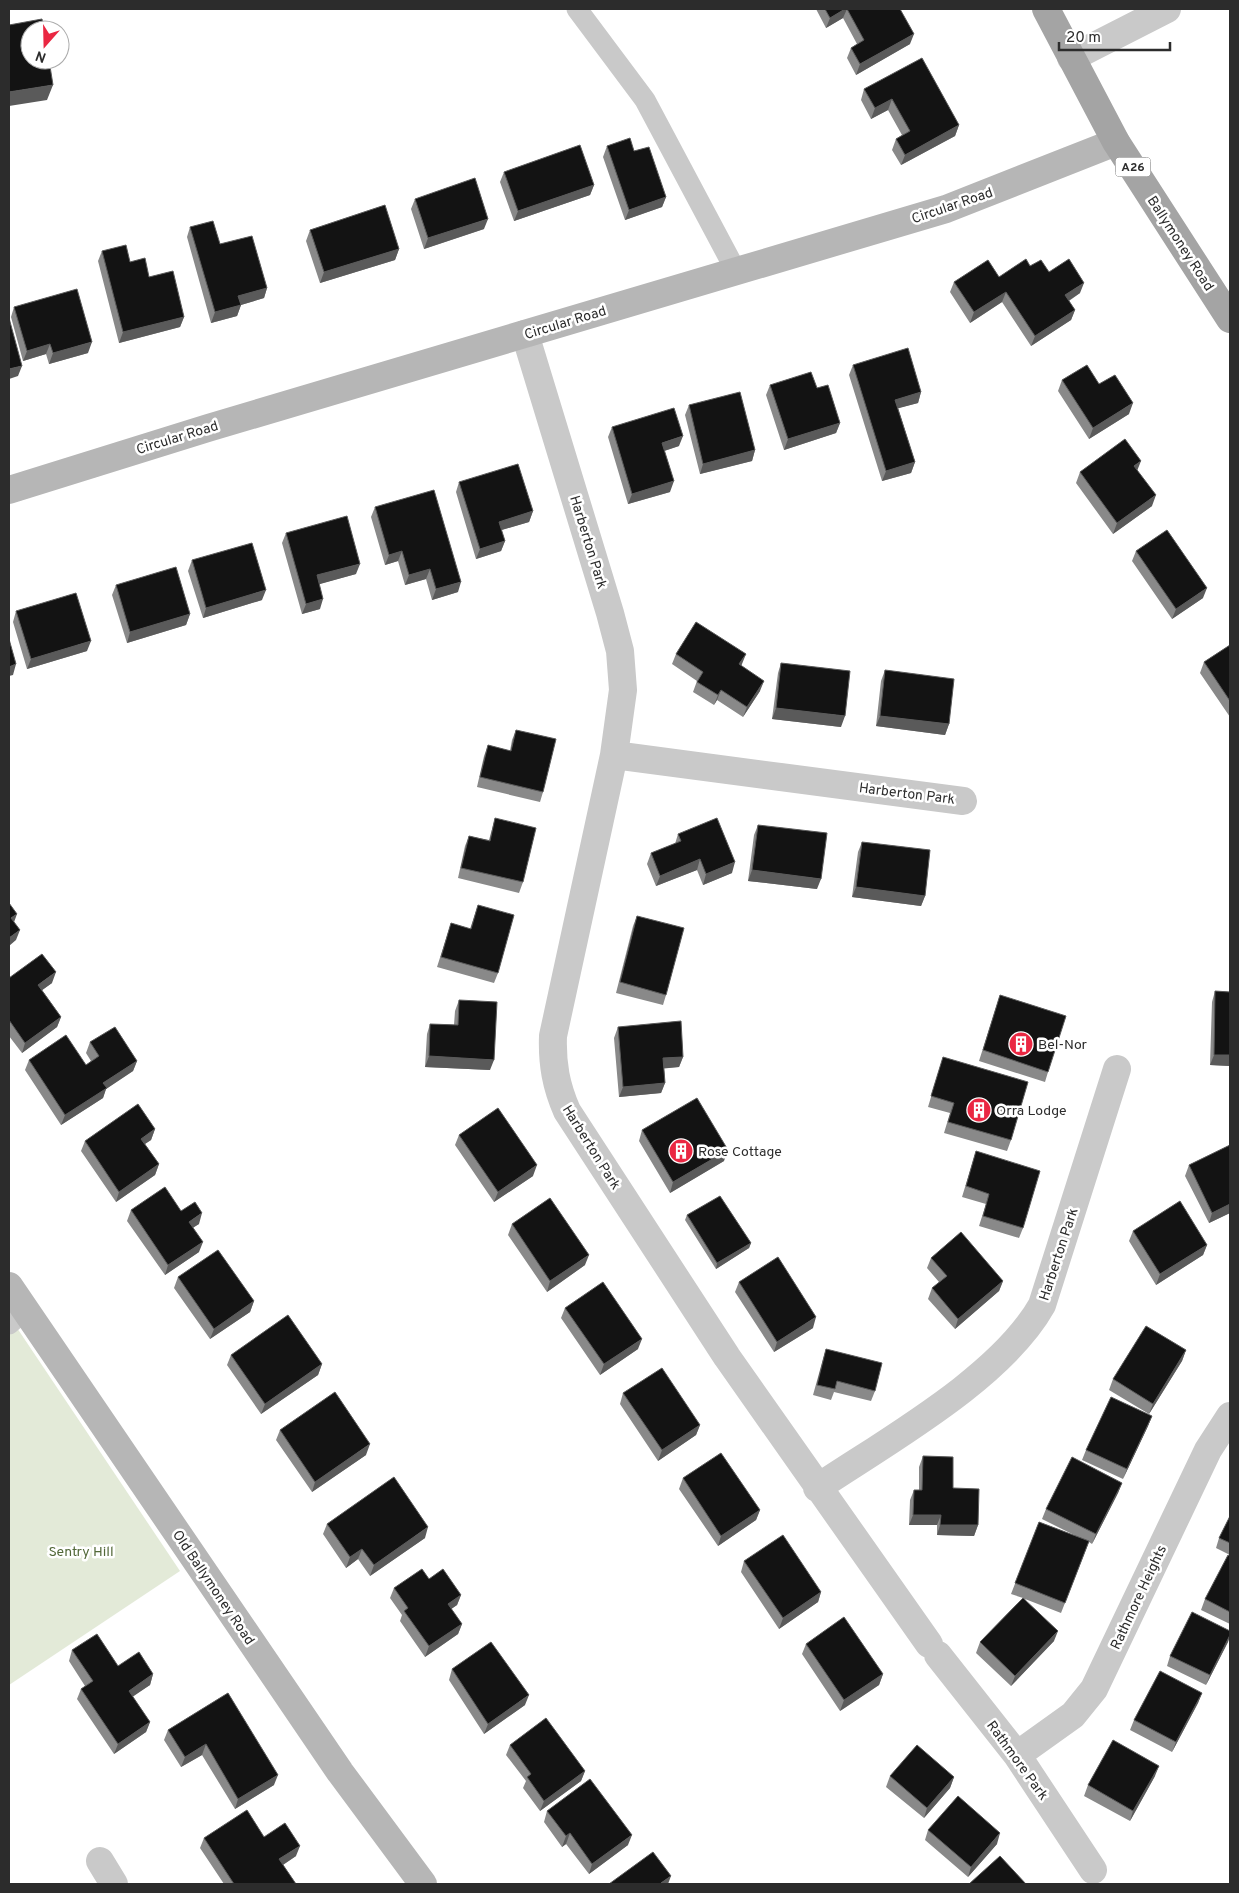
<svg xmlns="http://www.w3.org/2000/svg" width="1239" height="1893" font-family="Overpass,sans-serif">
	<rect width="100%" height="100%" fill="#fff"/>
	<path fill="#e3ead8" d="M9 1316 180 1571 9 1685Z"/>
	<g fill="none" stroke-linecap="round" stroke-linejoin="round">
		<path stroke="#c9c9c9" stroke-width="21" d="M577 9 645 100 736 271
			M9 1324 25 1310"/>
		<path stroke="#c9c9c9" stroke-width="28" d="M1071 58 1167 9
			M525 334 610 613 620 651 623 690 614 755 553 1036C552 1064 556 1086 567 1111L727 1357 929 1644
			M614 755 963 801
			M817 1488C887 1441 1001 1378 1042 1305L1117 1069
			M938 1655 1017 1755 1093 1870
			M1017 1755 1073 1715 1094 1689 1208 1450 1230 1416
			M100 1861 114 1884"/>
		<path stroke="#b6b6b6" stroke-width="28" d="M9 490 208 428 946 209 1116 142
			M9 1286 340 1772 423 1884"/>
		<path stroke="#a4a4a4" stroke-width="28" d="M1046 9 1116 142 1230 319"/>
	</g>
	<path fill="#898989" d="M816 9H900L910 44 856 75 847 58 851 48 857 44 843 18 826 28Z
		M864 89 959 125 955 136 901 165 892 150 896 139 902 135 888 110 871 119 861 100Z
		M607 146 634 151 666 197 662 207 625 220 603 157Z
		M504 172 594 185 590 195 514 221 500 182Z
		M415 199 484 229 424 249 411 209Z
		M190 227 220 244 267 288 264 298 241 305 237 316 211 323 187 237Z
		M310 230 399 249 395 260 320 283 306 241Z
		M102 251 130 262 149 277 184 317 180 327 119 343 98 261Z
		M1030 266 1049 272 1080 293 1069 301 1075 310 1071 320 1031 346 1002 302 970 323 950 292 954 282 999 277Z
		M14 307 88 353 49 364 46 354 23 361 11 317Z
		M853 365 921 392 918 403 898 408 915 462 911 473 882 481 849 375Z
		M1062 380 1099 384 1129 414 1089 439 1058 391Z
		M770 385 817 388 840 423 836 433 784 450 766 395Z
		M689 405 755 450 752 461 700 474 685 415Z
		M612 427 679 446 664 451 670 492 628 504 608 437Z
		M1137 471 1152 506 1113 534 1076 483 1080 472Z
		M459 482 533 511 529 522 501 530 505 541 501 551 476 559 456 492Z
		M375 507 458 592 432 600 426 579 405 585 398 561 385 565 371 517Z
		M286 533 356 574 319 584 320 609 302 614 282 543Z
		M1136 551 1203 598 1172 619 1132 561Z
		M192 560 262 600 203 618 188 571Z
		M116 585 190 614 186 625 127 643 112 595Z
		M16 611 87 651 27 669 13 622Z
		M1230 645V717L1200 673 1204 662Z
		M676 654 742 664 741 666 760 691 743 717 717 700 714 705 693 692 697 681 672 664Z
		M781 663 841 727 772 719 778 673Z
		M885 670 949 724 945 735 876 726 881 681Z
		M516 730 543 792 540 802 477 787 484 756 488 745 510 751 512 740Z
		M495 818 523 882 519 893 458 878 465 846 469 836 489 840Z
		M758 825 817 889 748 881 754 835Z
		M678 834 732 873 703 885 697 870 656 886 647 864 651 853 675 844Z
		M862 842 925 896 921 906 852 897 858 852Z
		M478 905 498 973 494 983 437 967 451 923 470 929Z
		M637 916 666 995 663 1005 616 993 633 926Z
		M9 978 52 983 42 990 61 1017 57 1027 22 1053 9 1036Z
		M1215 991 1230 992V1066L1210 1065 1212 1002Z
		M1000 995 1048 1072 1045 1082 979 1061Z
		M459 1000 490 1070 425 1067 427 1034 430 1024 454 1025 455 1011Z
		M618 1027 683 1057 679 1067 664 1068 665 1083 661 1093 619 1097 614 1038Z
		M90 1042 137 1061 133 1071 106 1089 103 1098 61 1125 25 1070 29 1060 86 1065 91 1061 86 1053Z
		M943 1057 1011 1140 1007 1151 944 1133 950 1113 928 1107Z
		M155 1129 151 1140 145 1144 159 1164 155 1175 116 1202 81 1151 85 1141Z
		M642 1130 724 1161 670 1193 639 1141Z
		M459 1135 533 1176 494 1202 455 1145Z
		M1230 1145V1213L1209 1223 1185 1176 1189 1165Z
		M976 1151 1023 1228 1019 1238 979 1226 986 1204 962 1197Z
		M131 1210 181 1211 199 1224 193 1227 199 1252 165 1275 127 1221Z
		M687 1215 751 1243 749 1248 716 1269 685 1220Z
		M512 1224 585 1265 547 1292 508 1235Z
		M1133 1231 1207 1245 1203 1255 1156 1285 1129 1241Z
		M931 1258 1003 1281 999 1291 955 1329 928 1299 932 1288 939 1282 927 1268Z
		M178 1277 254 1301 250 1312 210 1339 174 1288Z
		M739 1282 813 1328 774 1352 735 1292Z
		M565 1308 638 1349 600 1375 561 1318Z
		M826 1349 875 1391 871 1401 834 1392 831 1400 813 1395 823 1359Z
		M1186 1350 1182 1361 1149 1414 1109 1390 1113 1379Z
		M231 1355 322 1364 318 1375 261 1414 227 1365Z
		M623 1393 700 1425 696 1435 658 1461 620 1404Z
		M1152 1416 1148 1426 1123 1479 1082 1460 1086 1450Z
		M280 1430 366 1455 312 1492 276 1440Z
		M923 1456 953 1488 978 1525 974 1536 937 1535V1525H909L910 1500 914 1490H919V1467Z
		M683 1478 760 1510 756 1520 718 1546 679 1489Z
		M1122 1483 1118 1493 1092 1544 1089 1542 1061 1613 1025 1599 1054 1641 1011 1686 976 1653 980 1642 1023 1598 1011 1594 1039 1522 1076 1536 1042 1519 1046 1509Z
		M1230 1516V1555L1216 1548 1219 1538Z
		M327 1524 425 1538 370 1576 358 1559 346 1568 323 1534Z
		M1230 1556V1624L1201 1610 1205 1599Z
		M744 1561 821 1592 818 1602 779 1629 741 1572Z
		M429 1579 461 1595 457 1605 451 1609 462 1624 458 1634 425 1657 400 1621 402 1615 390 1598 394 1588Z
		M1230 1631V1636L1228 1642 1206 1685 1167 1666 1170 1656Z
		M806 1644 883 1674 879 1685 840 1711 802 1654Z
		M72 1650 118 1666 153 1674 150 1685 132 1696 150 1722 146 1732 114 1754 77 1699 81 1689 85 1686 69 1661Z
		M452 1669 525 1705 484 1734 449 1680Z
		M228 1693 274 1785 235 1809 202 1755 181 1767 164 1740 168 1730Z
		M1202 1693 1198 1703 1172 1752 1130 1730 1134 1720Z
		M510 1745 585 1771 581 1781 540 1811 523 1788 526 1781 506 1755Z
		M890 1776 954 1777 950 1788 924 1818 886 1787Z
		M1155 1776 1130 1821 1084 1796 1088 1785Z
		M547 1811 628 1845 589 1874 566 1844 562 1847 544 1822Z
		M928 1830 997 1844 968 1877 925 1840Z
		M264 1837 296 1856 283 1865 296 1884H224L200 1848 204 1838Z"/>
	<path fill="#5a5a5a" d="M845 9H847L843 18 826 28 830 18Z
		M914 34 910 44 856 75 860 64Z
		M53 85 47 100 9 106V92Z
		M892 99 888 110 871 119 875 108Z
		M959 125 955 136 901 165 905 155Z
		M594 185 590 195 514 221 518 211Z
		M666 197 662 207 625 220 629 210Z
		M488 219 484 229 424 249 428 238Z
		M399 249 395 260 320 283 324 272Z
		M1084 283 1080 293 1062 305 1065 295Z
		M267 288 264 298 234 307 238 296Z
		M1006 292 1002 302 970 323 974 312Z
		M241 305 237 316 211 323 215 312Z
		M1075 310 1071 320 1031 346 1035 336Z
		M184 317 180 327 119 343 123 332Z
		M92 342 88 353 49 364 53 353Z
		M50 344 46 354 23 361 27 351Z
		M22 366 18 376 9 379V369Z
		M921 392 918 403 892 410 895 400Z
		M1133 403 1129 414 1089 439 1093 428Z
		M840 423 836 433 784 450 788 439Z
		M683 436 679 446 658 453 662 443Z
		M755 450 752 461 700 474 703 464Z
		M1141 461 1137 471 1134 466Z
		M915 462 911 473 882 481 886 471Z
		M674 481 670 492 628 504 632 494Z
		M1156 495 1152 506 1113 534 1117 523Z
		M533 511 529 522 495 532 499 522Z
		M505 541 501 551 476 559 480 549Z
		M402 551 398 561 385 565 389 555Z
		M360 564 356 574 313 586 317 575Z
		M430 569 426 579 405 585 409 575Z
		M461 582 458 592 432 600 436 589Z
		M1207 588 1203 598 1172 619 1176 609Z
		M266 590 262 600 203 618 206 608Z
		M323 599 320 609 302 614 306 604Z
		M190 614 186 625 127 643 130 632Z
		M91 641 87 651 27 669 31 659Z
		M746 654 742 664 735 675 739 664Z
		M16 664 13 675 9 676V667Z
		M764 681 760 691 743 717 747 707Z
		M721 690 717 700 714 705 718 695Z
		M776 708 845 716 841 727 772 719Z
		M880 716 949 724 945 735 876 726Z
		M700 859 697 870 656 886 660 876Z
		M735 862 732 873 703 885 706 874Z
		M752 870 821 879 817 889 748 881Z
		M856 887 925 896 921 906 852 897Z
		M17 914 13 925 11 918Z
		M20 930 16 940 9 946V938Z
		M56 972 52 983 34 996 38 985Z
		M61 1017 57 1027 22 1053 25 1043Z
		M1214 1055H1230V1066L1210 1065Z
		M429 1056 494 1060 490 1070 425 1067Z
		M683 1057 679 1067 659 1069 663 1058Z
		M137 1061 133 1071 106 1089 103 1098 61 1125 65 1115 103 1083Z
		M665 1083 661 1093 619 1097 623 1087Z
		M155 1129 151 1140 137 1149 141 1139Z
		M728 1150 724 1161 670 1193 673 1182Z
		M159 1164 155 1175 116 1202 119 1192Z
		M537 1165 533 1176 494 1202 498 1192Z
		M1230 1204V1213L1209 1223 1212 1213Z
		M202 1213 199 1224 185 1233 189 1222Z
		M203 1242 199 1252 165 1275 168 1265Z
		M751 1243 749 1248 716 1269 717 1263Z
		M1207 1245 1203 1255 1156 1285 1160 1274Z
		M589 1255 585 1265 547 1292 550 1281Z
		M1003 1281 999 1291 955 1329 958 1319Z
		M254 1301 250 1312 210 1339 214 1329Z
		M816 1317 813 1328 774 1352 777 1342Z
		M642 1339 638 1349 600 1375 604 1364Z
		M1186 1350 1182 1361 1149 1414 1153 1404Z
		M322 1364 318 1375 261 1414 265 1404Z
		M1152 1416 1148 1426 1123 1479 1127 1469Z
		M700 1425 696 1435 658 1461 662 1450Z
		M370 1444 366 1455 312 1492 315 1482Z
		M1122 1483 1118 1493 1092 1544 1096 1534Z
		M760 1510 756 1520 718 1546 721 1536Z
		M913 1515H941L937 1525H909Z
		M940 1525H978L974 1536 937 1535Z
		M428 1527 425 1538 370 1576 374 1565Z
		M362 1549 358 1559 346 1568 350 1557Z
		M821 1592 818 1602 779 1629 783 1618Z
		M461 1595 457 1605 444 1614 448 1604Z
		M462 1624 458 1634 425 1657 429 1646Z
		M1058 1631 1054 1641 1011 1686 1015 1676Z
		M1230 1635 1228 1642 1206 1685 1210 1675Z
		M153 1674 150 1685 125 1702 129 1691Z
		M883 1674 879 1685 840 1711 844 1700Z
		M1202 1693 1198 1703 1172 1752 1176 1742Z
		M529 1695 525 1705 484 1734 488 1724Z
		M150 1722 146 1732 114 1754 118 1744Z
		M206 1744 202 1755 181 1767 185 1757Z
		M1159 1766 1155 1776 1130 1821 1133 1811Z
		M585 1771 581 1781 540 1811 544 1801Z
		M278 1775 274 1785 235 1809 238 1799Z
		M954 1777 950 1788 924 1818 927 1808Z
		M570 1833 566 1844 562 1847 566 1836Z
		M1000 1833 997 1844 968 1877 971 1867Z
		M632 1835 628 1845 589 1874 592 1864Z
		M300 1846 296 1856 275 1870 279 1859Z
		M671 1876 668 1884H661V1883Z"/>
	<path fill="#131313" stroke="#5a5a5a" d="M825 9H845L830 18Z
		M847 9H900L914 34 860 64 851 48 864 40Z
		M42 19 44 30H30V60H49L53 85 9 92V25Z
		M922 58 959 125 905 155 896 139 910 131 892 99 875 108 864 89Z
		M630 138 634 151 649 147 666 197 629 210 607 146Z
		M580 145 594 185 518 211 504 172Z
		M475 178 488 219 428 238 415 199Z
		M385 205 399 249 324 272 310 230Z
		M213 221 220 244 252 236 267 288 238 296 241 305 215 312 190 227Z
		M126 245 130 262 145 258 149 277 173 271 184 317 123 332 102 251Z
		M1026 259 1030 266 1041 260 1049 272 1069 259 1084 283 1065 295 1075 310 1035 336 1006 292 974 312 954 282 988 260 999 277Z
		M77 289 92 342 53 353 50 344 27 351 14 307Z
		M9 318 22 366 9 369Z
		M908 348 921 392 895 400 915 462 886 471 853 365Z
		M1087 365 1099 384 1115 375 1133 403 1093 428 1062 380Z
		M811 372 817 388 828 385 840 423 788 439 770 385Z
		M740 392 755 450 703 464 689 405Z
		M674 408 683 436 662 443 674 481 632 494 612 427Z
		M1125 439 1141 461 1134 466 1156 495 1117 523 1080 472Z
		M518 464 533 511 499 522 505 541 480 549 459 482Z
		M434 490 461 582 436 589 430 569 409 575 402 551 389 555 375 507Z
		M347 516 360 564 317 575 323 599 306 604 286 533Z
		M1167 530 1207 588 1176 609 1136 551Z
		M252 543 266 590 206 608 192 560Z
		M176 567 190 614 130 632 116 585Z
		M76 593 91 641 31 659 16 611Z
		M696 622 746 654 739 664 764 681 747 707 721 690 718 695 697 682 703 672 676 654Z
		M9 639 16 664 9 667Z
		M1230 645V701L1204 662Z
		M781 663 850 671 845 716 776 708Z
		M885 670 954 679 949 724 880 716Z
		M516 730 556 739 543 792 480 777 488 745 511 751Z
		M495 818 536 828 523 882 461 868 469 836 490 841Z
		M717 818 735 862 706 874 700 859 660 876 651 853 681 841 678 834Z
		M758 825 827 833 821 879 752 870Z
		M862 842 930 850 925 896 856 887Z
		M9 903 17 914 11 918 20 930 9 938Z
		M478 905 514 915 498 973 441 957 451 923 471 929Z
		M637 916 684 928 666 995 620 982Z
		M42 954 56 972 38 985 61 1017 25 1043 9 1020V978Z
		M1215 991 1230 992V1055H1214Z
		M1000 995 1066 1016 1048 1072 983 1050Z
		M459 1000 497 1002 494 1060 429 1056 430 1024 458 1025Z
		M681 1021 683 1057 663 1058 665 1083 623 1087 618 1027Z
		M115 1027 137 1061 103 1083 107 1088 65 1115 29 1060 66 1035 86 1065 99 1056 90 1042Z
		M943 1057 1028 1082 1011 1140 948 1122 954 1103 931 1096Z
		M697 1098 728 1150 673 1182 642 1130Z
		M138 1104 155 1129 141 1139 159 1164 119 1192 85 1141Z
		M498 1108 537 1165 498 1192 459 1135Z
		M1230 1145V1204L1212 1213 1189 1165Z
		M976 1151 1040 1171 1023 1228 983 1216 989 1194 966 1186Z
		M165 1187 181 1211 195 1202 202 1213 189 1222 203 1242 168 1265 131 1210Z
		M720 1196 751 1243 717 1263 687 1215Z
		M550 1198 589 1255 550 1281 512 1224Z
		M1180 1201 1207 1245 1160 1274 1133 1231Z
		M961 1232 1003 1281 958 1319 932 1288 947 1276 931 1258Z
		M218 1250 254 1301 214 1329 178 1277Z
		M778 1257 816 1317 777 1342 739 1282Z
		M603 1282 642 1339 604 1364 565 1308Z
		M288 1315 322 1364 265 1404 231 1355Z
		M1146 1326 1186 1350 1153 1404 1113 1379Z
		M826 1349 882 1363 875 1391 837 1381 835 1389 817 1385Z
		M662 1368 700 1425 662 1450 623 1393Z
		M335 1392 370 1444 315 1482 280 1430Z
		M1111 1397 1152 1416 1127 1469 1086 1450Z
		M721 1453 760 1510 721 1536 683 1478Z
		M923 1456 953 1457V1488L979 1489 978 1525H940L941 1515H913L914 1490H922Z
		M1072 1457 1122 1483 1096 1534 1046 1509Z
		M394 1477 428 1527 374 1565 362 1549 350 1557 327 1524Z
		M1230 1516V1543L1219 1538Z
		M1039 1522 1089 1541 1065 1603 1015 1583Z
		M783 1535 821 1592 783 1618 744 1561Z
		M1228 1555 1230 1556V1612L1205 1599Z
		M422 1569 429 1579 443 1569 461 1595 448 1604 462 1624 429 1646 404 1611 408 1608 394 1588Z
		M1023 1598 1058 1631 1015 1676 980 1642Z
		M1192 1612 1230 1631V1635L1210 1675 1170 1656Z
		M844 1617 883 1674 844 1700 806 1644Z
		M97 1634 118 1666 139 1652 153 1674 129 1691 150 1722 118 1744 81 1689 93 1681 72 1650Z
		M491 1642 529 1695 488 1724 452 1669Z
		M1160 1671 1202 1693 1176 1742 1134 1720Z
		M228 1693 278 1775 238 1799 206 1744 185 1757 168 1730Z
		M546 1718 585 1771 544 1801 527 1777 531 1774 510 1745Z
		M1113 1740 1159 1766 1133 1811 1088 1785Z
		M917 1745 954 1777 927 1808 890 1776Z
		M590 1779 632 1835 592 1864 570 1833 566 1836 547 1811Z
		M958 1796 1000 1833 971 1867 928 1830Z
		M247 1810 264 1837 285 1823 300 1846 279 1859 296 1884H234L204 1838Z
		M653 1852 671 1876 661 1883 662 1884H609Z
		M1000 1856 1026 1884H969Z"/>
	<defs>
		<symbol id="building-disc" viewBox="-11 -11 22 22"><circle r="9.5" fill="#ea2742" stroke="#fff"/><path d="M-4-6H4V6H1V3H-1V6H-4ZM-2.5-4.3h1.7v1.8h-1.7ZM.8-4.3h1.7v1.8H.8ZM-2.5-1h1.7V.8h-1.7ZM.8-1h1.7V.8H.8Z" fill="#fff"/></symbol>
	</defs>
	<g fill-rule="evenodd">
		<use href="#building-disc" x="1007" y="1030" width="28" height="28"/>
		<use href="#building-disc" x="965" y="1096" width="28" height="28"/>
		<use href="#building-disc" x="667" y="1137" width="28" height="28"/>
	</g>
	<g text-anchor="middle" stroke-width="5" stroke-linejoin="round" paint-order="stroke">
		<rect fill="#fff" stroke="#6b6b6b" stroke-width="1" x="1115.5" y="157.5" width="35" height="19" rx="4"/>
		<g font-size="12" font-weight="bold" fill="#2c2c2c">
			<text x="1133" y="171">A26</text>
		</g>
		<g font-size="14" fill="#2c2c2c" stroke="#fff">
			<text transform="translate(952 205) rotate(-19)" y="5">Circular Road</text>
			<text transform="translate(1181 243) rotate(57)" y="5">Ballymoney Road</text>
			<text transform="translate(565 322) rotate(-17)" y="5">Circular Road</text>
			<text transform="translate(177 437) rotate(-17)" y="5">Circular Road</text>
			<text transform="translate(589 542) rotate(73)" y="5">Harberton Park</text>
			<text transform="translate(907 793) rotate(7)" y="5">Harberton Park</text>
			<text transform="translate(592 1147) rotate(58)" y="5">Harberton Park</text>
			<text transform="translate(1058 1254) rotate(-72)" y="5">Harberton Park</text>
			<text transform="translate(214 1587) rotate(56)" y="5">Old Ballymoney Road</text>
			<text transform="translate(1138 1597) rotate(-65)" y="5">Rathmore Heights</text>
			<text transform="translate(1018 1760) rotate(54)" y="5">Rathmore Park</text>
		</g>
		<g font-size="14" fill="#2c2c2c" stroke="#fff" text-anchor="start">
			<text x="1038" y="1049">Bel-Nor</text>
			<text x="996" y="1115">Orra Lodge</text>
			<text x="698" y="1156">Rose Cottage</text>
		</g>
		<g font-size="14" fill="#526838" stroke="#fff">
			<text x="81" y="1556">Sentry Hill</text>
		</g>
	</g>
	<rect width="1239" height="1893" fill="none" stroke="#2c2c2c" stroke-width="20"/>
	<g transform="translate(45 45) rotate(200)"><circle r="24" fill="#ffffff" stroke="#ababab"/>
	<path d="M0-4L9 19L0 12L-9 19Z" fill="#ea2742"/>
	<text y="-8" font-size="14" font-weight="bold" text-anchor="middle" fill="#2c2c2c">N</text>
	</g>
	<path d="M1059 42v8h111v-8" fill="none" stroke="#2c2c2c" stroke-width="2.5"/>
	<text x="1066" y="42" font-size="15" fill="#2c2c2c" stroke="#ffffff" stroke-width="4" paint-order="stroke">20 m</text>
</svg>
